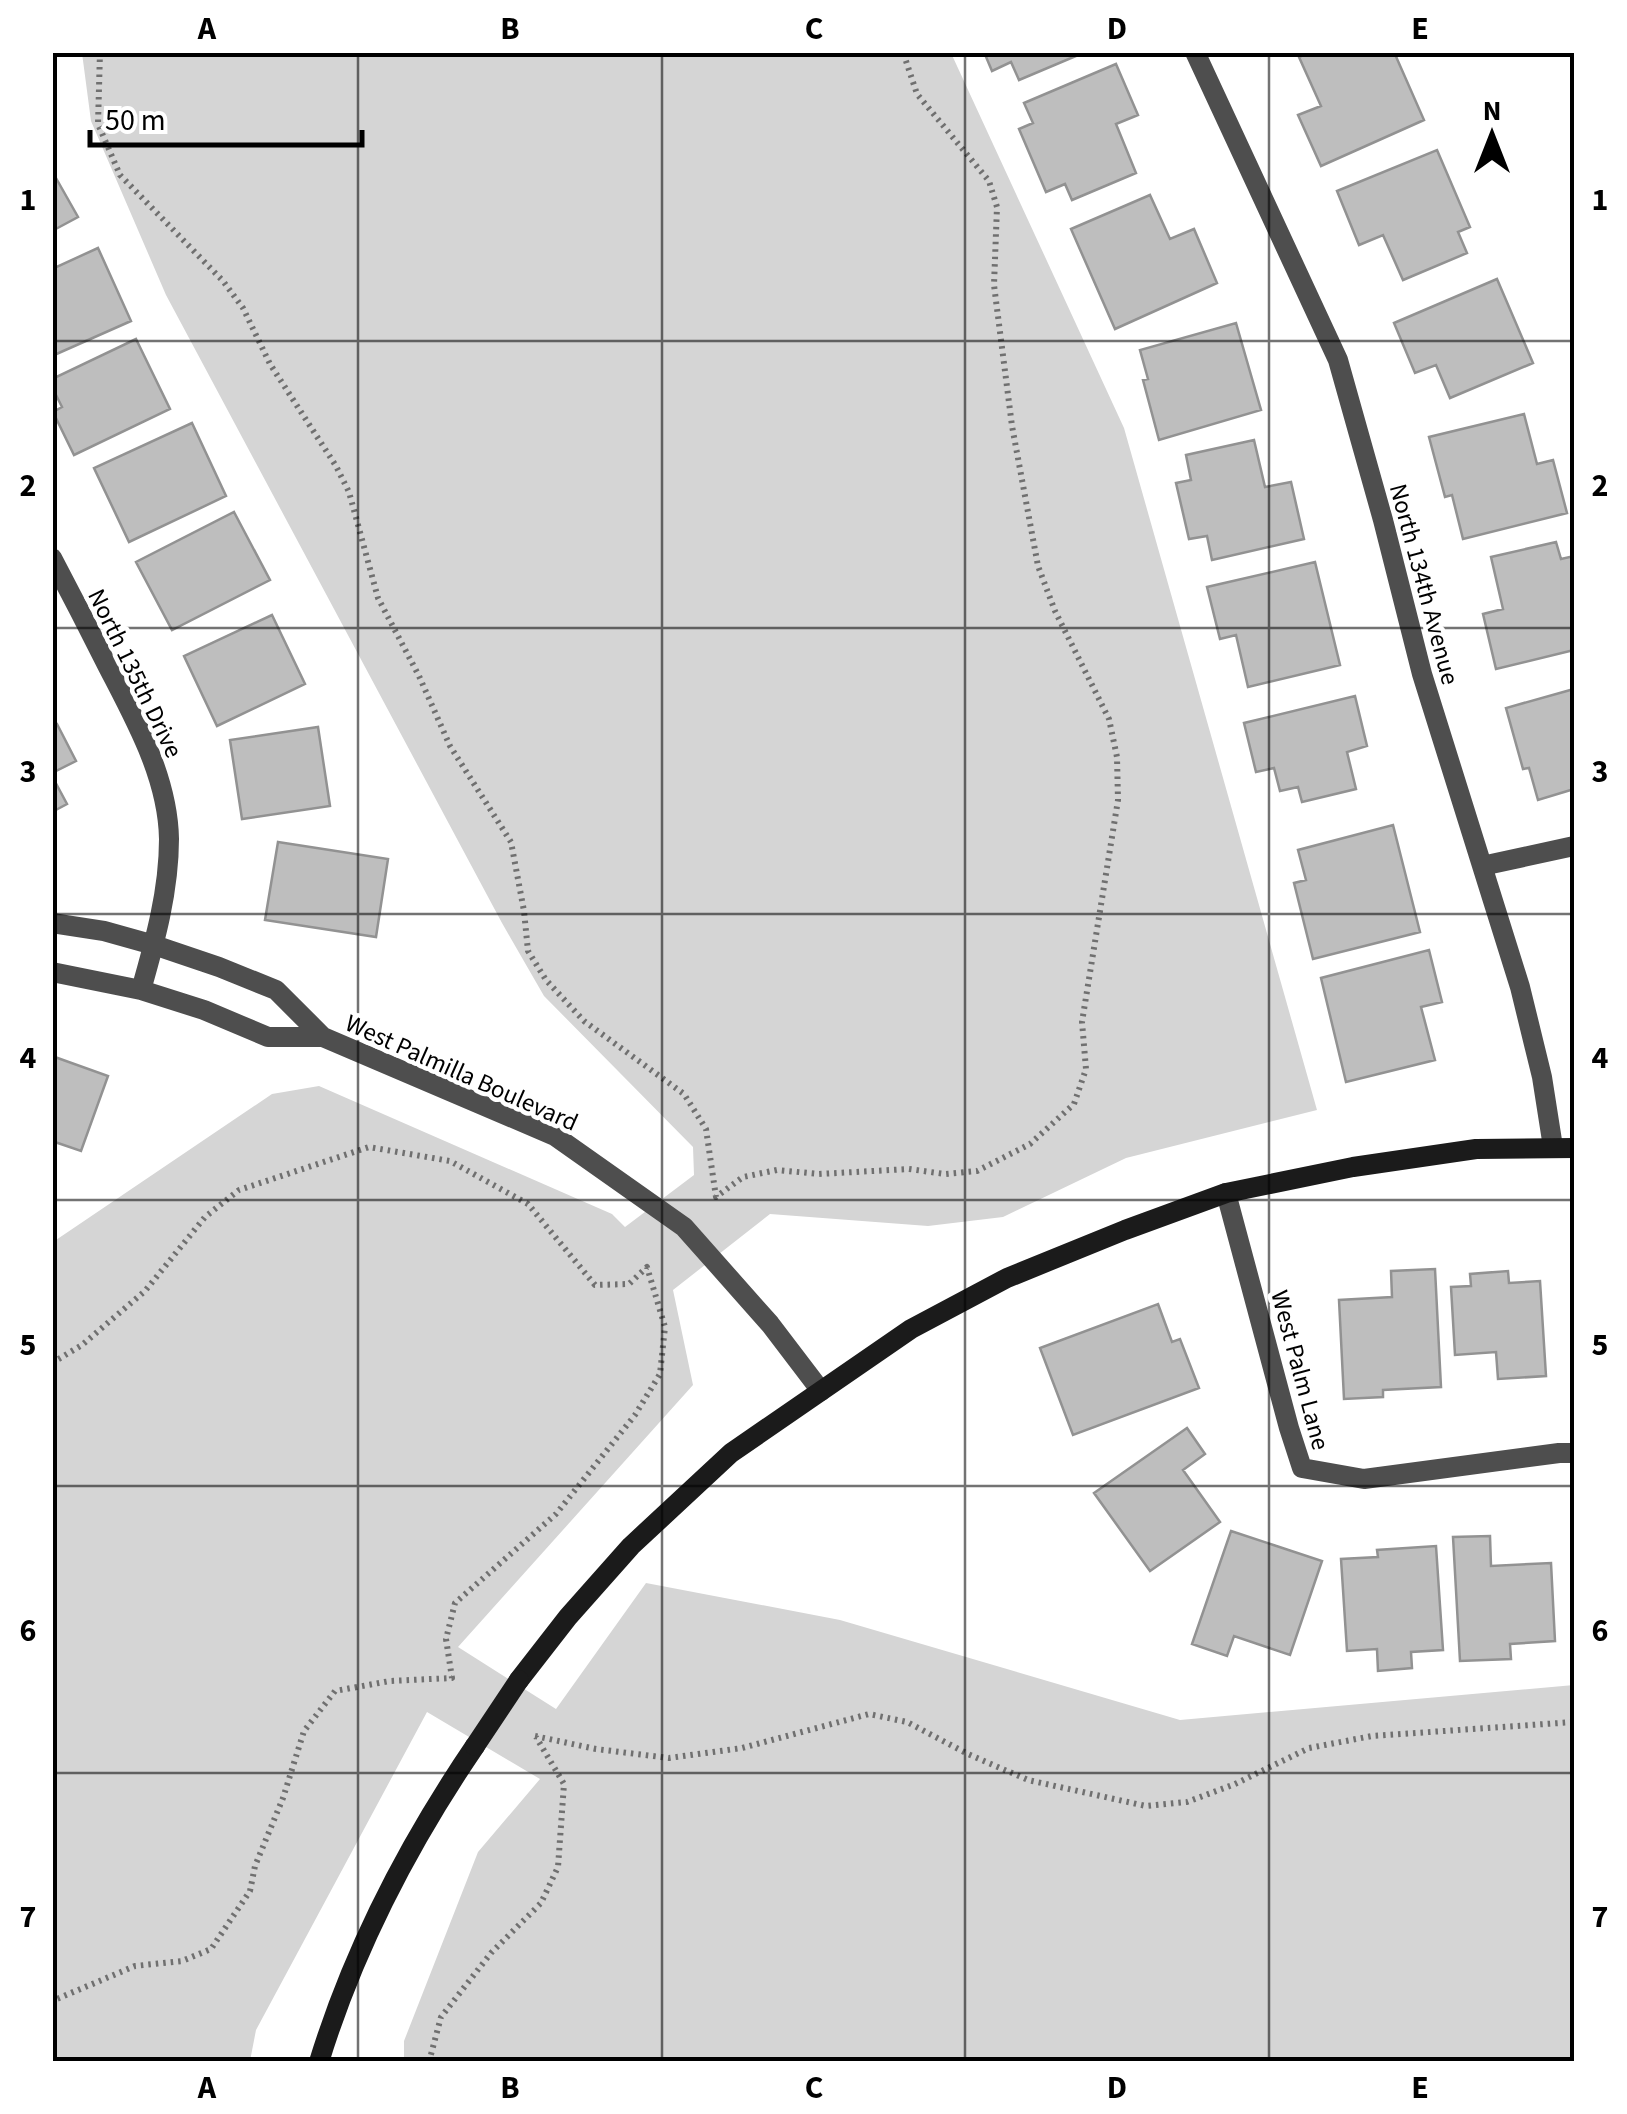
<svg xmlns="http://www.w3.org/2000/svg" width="1627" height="2114" font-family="'Source Sans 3',sans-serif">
	<rect width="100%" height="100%" fill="#fff"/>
	<path fill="#d5d5d5" d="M82 53H951L1124 428 1317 1110 1126 1158 1003 1217 928 1226 770 1214 673 1290 693 1385 458 1647 556 1709 646 1583 840 1620 1180 1720 1574 1685V2061H404V2041L478 1852 540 1779 427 1712 256 2030 250 2061 53 2062V1242L272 1094 319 1086 612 1214 625 1227 694 1175 693 1147 544 996 502 923 166 295 91 121Z"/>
	<path fill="#bebebe" stroke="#929292" stroke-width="2.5" d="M984 52H1075L1076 56 1019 80 1011 62 992 71Z
		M1310 52H1394L1424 120 1321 166 1298 115 1321 106 1299 57Z
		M1116 64 1138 115 1116 124 1136 173 1072 200 1065 184 1046 192 1019 129 1033 123 1024 103Z
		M1437 150 1470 227 1458 232 1467 253 1403 280 1383 235 1359 245 1337 191Z
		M52 171 78 217 52 231Z
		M1150 195 1170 239 1194 229 1217 283 1115 329 1071 229Z
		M98 248 131 321 52 356V269Z
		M1497 279 1533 363 1450 398 1436 365 1415 373 1394 323Z
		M1236 323 1261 410 1159 440 1143 380 1148 379 1140 350Z
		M136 339 170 409 74 455 53 412 62 407 52 387V379Z
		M1524 414 1537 464 1553 460 1567 513 1463 539 1452 495 1445 497 1429 437Z
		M192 423 226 496 129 542 94 468Z
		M1254 440 1265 487 1291 482 1304 539 1212 560 1207 536 1189 539 1176 483 1191 480 1186 455Z
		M234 512 270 580 172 630 136 562Z
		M1556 542 1561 559 1574 556V650L1496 669 1483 614 1503 609 1491 557Z
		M1315 562 1340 665 1248 687 1236 635 1220 639 1207 587Z
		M272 615 305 684 217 726 184 656Z
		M1574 689V789L1538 800 1529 768 1523 769 1506 708Z
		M1355 696 1367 746 1347 752 1356 789 1302 802 1298 787 1280 791 1274 768 1256 772 1244 723Z
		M57 724 76 761 52 773V726Z
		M318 727 330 806 242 819 230 740Z
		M52 776 67 804 52 812Z
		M1393 825 1420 932 1313 959 1294 883 1306 880 1298 850Z
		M278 842 388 859 376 937 265 920Z
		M1429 950 1442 1002 1421 1007 1435 1060 1346 1082 1321 978Z
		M52 1056 108 1076 81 1151 52 1141Z
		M1435 1269 1441 1387 1383 1390V1397L1344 1399 1339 1300 1392 1297 1391 1271Z
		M1508 1271 1509 1283 1540 1281 1546 1376 1498 1379 1496 1352 1455 1355 1451 1287 1471 1286 1470 1274Z
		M1158 1304 1172 1342 1180 1339 1199 1388 1073 1435 1040 1348Z
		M1187 1428 1205 1454 1183 1470 1220 1522 1150 1571 1094 1493Z
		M1231 1531 1322 1561 1290 1655 1234 1636 1227 1656 1192 1644Z
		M1490 1536 1491 1566 1551 1563 1555 1641 1510 1644 1511 1659 1460 1661 1453 1537Z
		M1436 1546 1443 1650 1411 1652 1412 1668 1378 1671 1377 1649 1347 1651 1341 1559 1378 1557 1377 1550Z"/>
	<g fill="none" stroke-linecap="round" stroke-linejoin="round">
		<path stroke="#707070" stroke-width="6" stroke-dasharray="2.5 5" stroke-linecap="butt" d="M100 52 98 124 120 175 223 281 243 308 270 364 336 466 349 492 378 598 419 676 450 746 511 842 524 911 528 951 546 980 584 1021 684 1094 706 1129 716 1197 743 1177 777 1170 819 1174 909 1169 945 1174 977 1171 1030 1144 1074 1104 1086 1069 1082 1022 1118 800 1117 757 1109 719 1055 611 1038 566 1012 426 994 285 997 207 989 181 917 94 903 52
			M52 1363 82 1345 145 1291 205 1217 239 1190 369 1147 450 1161 528 1204 595 1285 629 1284 647 1267 665 1327 660 1374 635 1415 556 1514 455 1603 446 1639 452 1678 390 1681 335 1691 304 1731 283 1798 255 1866 250 1891 211 1949 182 1961 135 1966 52 2001
			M535 1736 596 1749 669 1758 742 1748 869 1714 907 1722 968 1754 1028 1780 1146 1806 1187 1802 1235 1784 1309 1748 1372 1736 1574 1722
			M429 2062 441 2017 491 1953 541 1903 558 1867 564 1784 536 1737"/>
		<path stroke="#4e4e4e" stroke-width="20" d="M1195 52 1338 360 1383 520 1422 674 1520 987 1542 1077 1553 1147
			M52 558C71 594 90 631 108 667 136 721 168 778 169 839 169 891 155 941 141 990
			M1482 866 1574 846
			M52 923 104 931 154 945 219 967 276 990 323 1037
			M52 972 141 990 204 1010 268 1037H323L555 1136 684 1227 770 1324 821 1391
			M1226 1193 1289 1428 1302 1468 1364 1479 1559 1453H1574"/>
		<path stroke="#1b1b1b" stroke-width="20" d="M519 1680 568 1617 631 1546 731 1453 911 1329 1007 1278 1125 1230 1226 1193 1353 1167 1476 1149 1574 1148
			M319 2062C354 1948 409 1843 475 1746"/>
		<path stroke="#1b1b1b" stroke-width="20" d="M475 1746 519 1680"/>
	</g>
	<path fill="none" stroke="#000" stroke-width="2.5" stroke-opacity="0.55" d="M358 52V2062M662 52V2062M965 52V2062M1269 52V2062M52 341H1574M52 628H1574M52 914H1574M52 1200H1574M52 1486H1574M52 1773H1574"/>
	<g text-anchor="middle" stroke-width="9" stroke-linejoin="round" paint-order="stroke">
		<g font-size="25" fill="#000" stroke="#fff">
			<text transform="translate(1425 584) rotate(75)" y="9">North 134th Avenue</text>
			<text transform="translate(136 673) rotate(64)" y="9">North 135th Drive</text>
			<text transform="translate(462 1072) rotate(24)" y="9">West Palmilla Boulevard</text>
			<text transform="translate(1301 1370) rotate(75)" y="9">West Palm Lane</text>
		</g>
	</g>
	<rect width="1627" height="2114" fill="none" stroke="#ffffff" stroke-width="110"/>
	<g transform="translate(1492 135)" stroke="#ffffff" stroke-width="8" paint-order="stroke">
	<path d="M0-8L18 38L0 25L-18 38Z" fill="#000000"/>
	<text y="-15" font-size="28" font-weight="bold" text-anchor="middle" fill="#000000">N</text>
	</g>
	<path d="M90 130v15h272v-15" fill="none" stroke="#000000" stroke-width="5"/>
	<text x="105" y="130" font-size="30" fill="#000000" stroke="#ffffff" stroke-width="8" paint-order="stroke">50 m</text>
	<rect x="55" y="55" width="1517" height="2004" fill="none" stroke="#000" stroke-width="4"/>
	<g font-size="32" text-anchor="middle" font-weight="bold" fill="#000">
		<text x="207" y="39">A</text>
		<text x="510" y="39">B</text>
		<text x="814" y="39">C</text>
		<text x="1117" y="39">D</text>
		<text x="1420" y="39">E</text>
		<text x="28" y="210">1</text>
		<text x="1600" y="210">1</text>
		<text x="28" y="496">2</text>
		<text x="1600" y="496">2</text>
		<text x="28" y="782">3</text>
		<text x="1600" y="782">3</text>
		<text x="28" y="1068">4</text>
		<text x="1600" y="1068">4</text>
		<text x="28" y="1355">5</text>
		<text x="1600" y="1355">5</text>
		<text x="28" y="1641">6</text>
		<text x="1600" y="1641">6</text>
		<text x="28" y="1927">7</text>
		<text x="1600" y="1927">7</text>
		<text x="207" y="2098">A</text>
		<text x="510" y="2098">B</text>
		<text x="814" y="2098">C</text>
		<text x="1117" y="2098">D</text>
		<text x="1420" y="2098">E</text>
	</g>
</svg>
